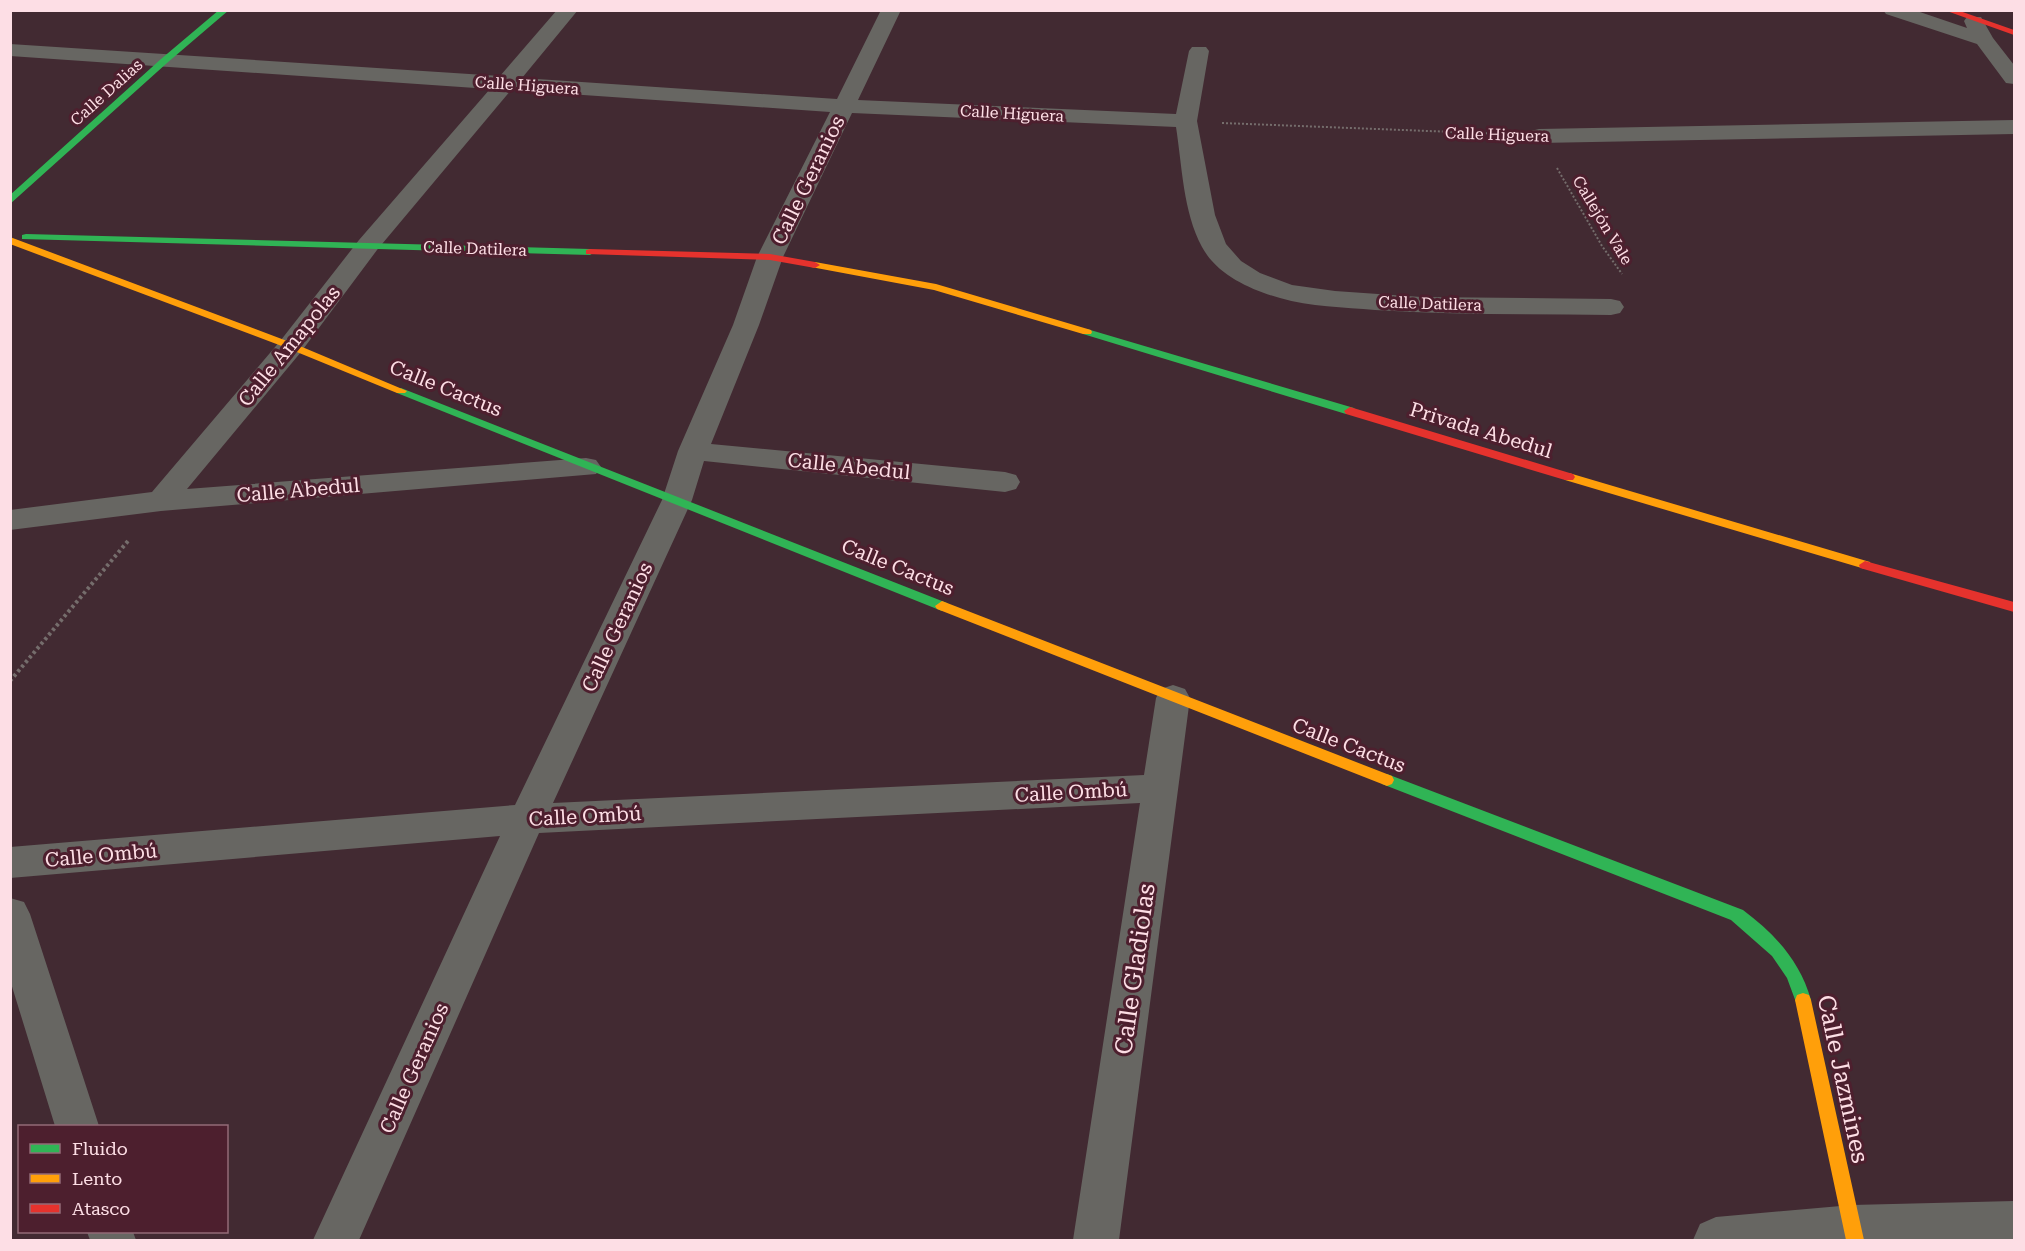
<svg xmlns="http://www.w3.org/2000/svg" width="2025" height="1251" font-family="'Roboto Serif',serif">
	<rect width="100%" height="100%" fill="#422a32"/>
	<g fill="none" stroke-linecap="round" stroke-linejoin="round">
		<path stroke="#756d6c" stroke-width="2" stroke-dasharray="2 2" stroke-linecap="butt" d="M1222 123 1506 134
			M1557 168 1602 246 1622 274"/>
		<path stroke="#756d6c" stroke-width="4" stroke-dasharray="3 3" stroke-linecap="butt" d="M10 681 128 541"/>
		<path fill="#676662" fill-rule="evenodd" d="M557 10H578L522 78 837 99 881 10H901L858 100 1176 114 1189 51 1192 47H1206L1209 51 1197 121 1215 215 1226 244 1241 261 1260 273 1292 285 1335 291 1421 297 1611 299 1620 301 1624 307 1620 313 1611 315C1532 314 1453 315 1375 310 1344 307 1310 307 1280 298 1251 290 1217 275 1202 247 1183 212 1182 165 1176 127L852 113 783 257 759 325 711 444 1005 472 1016 475 1020 482 1016 489 1005 492 704 461 692 500 553 803 1144 775 1156 698 1161 689 1173 685 1185 689 1190 698 1119 1240H1073L1140 803 539 833 359 1240H313L500 836 10 878V847L515 805 662 500 678 451 733 325 757 257 830 112 511 90 377 250 301 352 187 489 586 458 596 460 601 467 596 474 161 511 10 530V510L152 492 281 340 359 240 490 89 10 56V44L500 76Z
			M1883 10H1914L1967 28 1964 21 1967 17H1981L1993 38 2014 65V84L2006 83 1977 44 1886 14Z
			M2014 120V134L1539 143 1531 141 1528 136 1531 131 1539 129Z
			M10 898 24 902 30 914 99 1126H55L10 980Z
			M2014 1201V1240H1693L1700 1224 1716 1217 1852 1205Z
			M87 1232H133L136 1240H90Z"/>
		<path fill="#30b455" fill-rule="evenodd" d="M219 10H229L167 63 10 204V195L161 59Z
			M26 234 590 249 595 252 590 255 22 239V235Z
			M1087 329 1354 408 1356 411 1354 414H1346L1083 334 1082 332Z
			M401 388 947 603 949 606 942 611 397 393 395 391Z
			M1387 774 1743 910C1775 934 1800 961 1811 1000L1809 1005 1803 1007 1797 1005 1787 978 1772 956 1731 920 1382 784 1380 780 1382 776Z"/>
		<path fill="#ff9f0a" fill-rule="evenodd" d="M10 237 295 344 407 391 405 393H397L287 348 10 244Z
			M815 262 936 284 1091 330 1092 332 1091 334H1083L934 290 811 267V263Z
			M1569 473 1870 562 1871 565 1865 569 1565 480 1563 477 1565 474Z
			M942 601 1392 776 1394 780 1392 784 1387 786 1382 784 937 609 935 606Z
			M1803 993 1809 995 1811 1000 1864 1240H1846L1795 1000 1797 995Z"/>
		<path fill="#e5322d" fill-rule="evenodd" d="M1944 10H1957L2014 30V35Z
			M590 249 770 254 815 262 820 265 815 268 770 260 586 254V250Z
			M1350 407 1573 474 1575 477 1573 480H1565L1346 414 1344 411Z
			M1865 561 2014 602V612L1860 568 1859 565Z"/>
	</g>
	<g text-anchor="middle" stroke-width="6" stroke-linejoin="round" paint-order="stroke">
		<g font-size="16" fill="#fddee5" stroke="#4d1f2e">
			<text transform="translate(527 85) rotate(4)" y="6">Calle Higuera</text>
			<text transform="translate(106 92) rotate(-42)" y="6">Calle Dalias</text>
			<text transform="translate(1012 113) rotate(3)" y="6">Calle Higuera</text>
			<text transform="translate(1497 134) rotate(2)" y="6">Calle Higuera</text>
			<text transform="translate(1603 220) rotate(59)" y="6">Callejón Vale</text>
			<text transform="translate(475 248) rotate(2)" y="6">Calle Datilera</text>
			<text transform="translate(1430 303) rotate(2)" y="6">Calle Datilera</text>
		</g>
		<g font-size="20" fill="#fddee5" stroke="#4d1f2e">
			<text transform="translate(808 180) rotate(-64)" y="7">Calle Geranios</text>
			<text transform="translate(289 346) rotate(-51)" y="7">Calle Amapolas</text>
			<text transform="translate(446 388) rotate(22)" y="7">Calle Cactus</text>
			<text transform="translate(1481 430) rotate(17)" y="7">Privada Abedul</text>
			<text transform="translate(849 466) rotate(6)" y="7">Calle Abedul</text>
			<text transform="translate(298 490) rotate(-5)" y="7">Calle Abedul</text>
			<text transform="translate(898 567) rotate(22)" y="7">Calle Cactus</text>
			<text transform="translate(617 627) rotate(-65)" y="7">Calle Geranios</text>
			<text transform="translate(1349 745) rotate(21)" y="7">Calle Cactus</text>
			<text transform="translate(1071 792) rotate(-3)" y="7">Calle Ombú</text>
			<text transform="translate(585 816) rotate(-3)" y="7">Calle Ombú</text>
			<text transform="translate(101 855) rotate(-5)" y="7">Calle Ombú</text>
			<text transform="translate(414 1068) rotate(-66)" y="7">Calle Geranios</text>
		</g>
		<g font-size="24" fill="#fddee5" stroke="#4d1f2e">
			<text transform="translate(1135 969) rotate(-82)" y="8">Calle Gladiolas</text>
			<text transform="translate(1843 1079) rotate(78)" y="8">Calle Jazmines</text>
		</g>
	</g>
	<rect width="2025" height="1251" fill="none" stroke="#fddee5" stroke-width="24"/>
	<rect x="18" y="1125" width="210" height="108" fill="#4d1f2e" stroke="#936b77" stroke-width="1.5"/>
	<rect x="30" y="1144" width="30" height="9" fill="#30b455" stroke="#936b77" stroke-width="1.5"/>
	<text x="72" y="1155" font-size="18" fill="#fddee5">Fluido</text>
	<rect x="30" y="1174" width="30" height="9" fill="#ff9f0a" stroke="#936b77" stroke-width="1.5"/>
	<text x="72" y="1185" font-size="18" fill="#fddee5">Lento</text>
	<rect x="30" y="1204" width="30" height="9" fill="#e5322d" stroke="#936b77" stroke-width="1.5"/>
	<text x="72" y="1215" font-size="18" fill="#fddee5">Atasco</text>
</svg>
